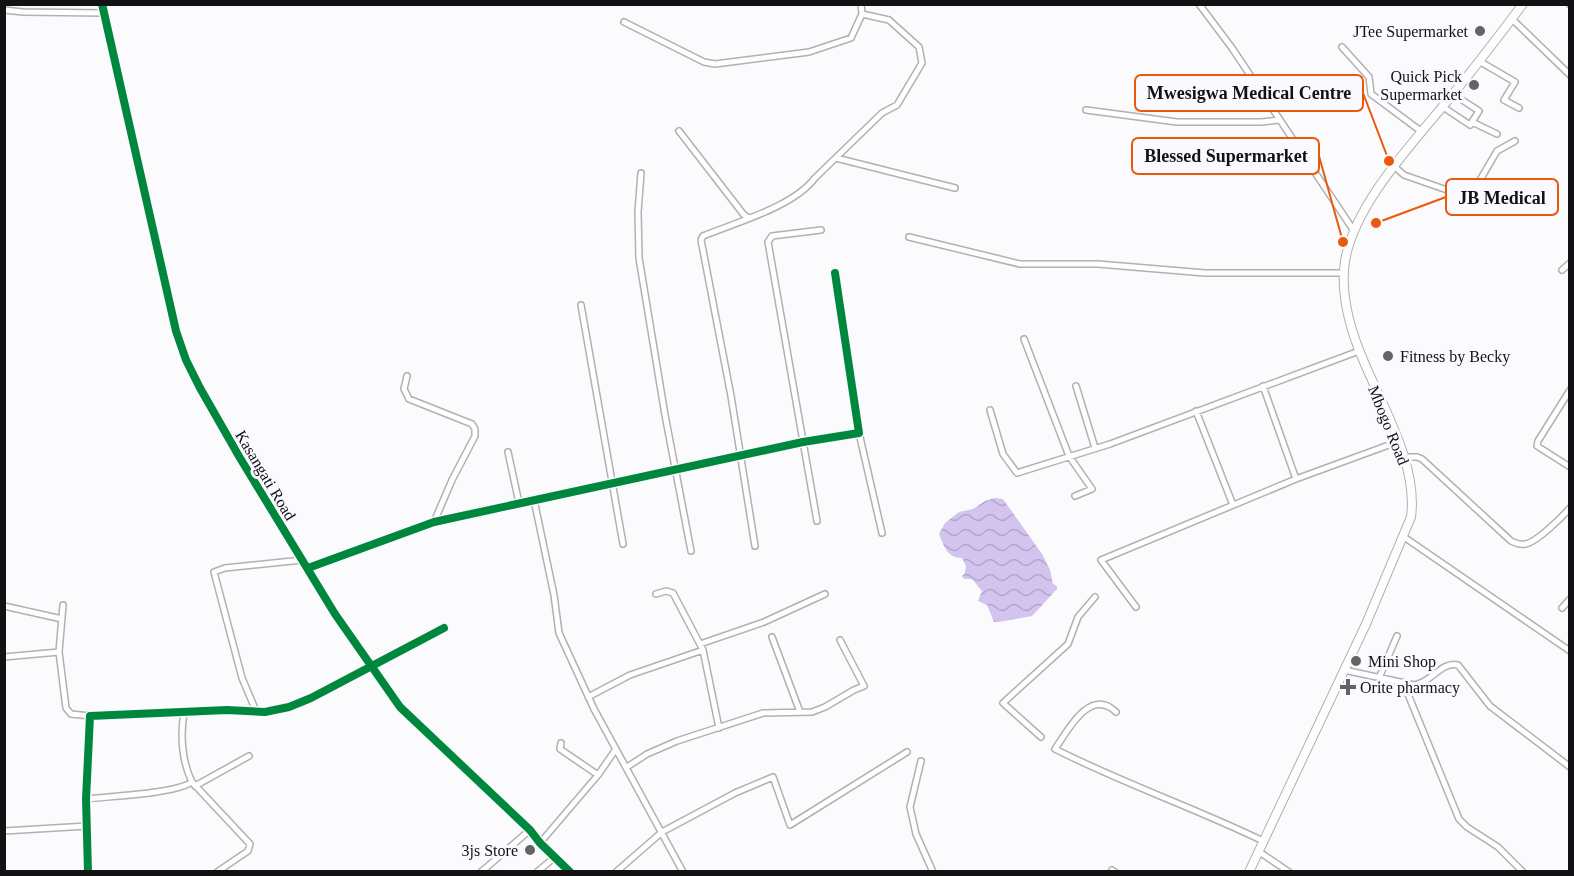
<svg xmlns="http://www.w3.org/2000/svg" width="1574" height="876" font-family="Georgia,serif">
	<defs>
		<pattern id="water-waves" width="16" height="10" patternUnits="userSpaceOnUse" patternTransform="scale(1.5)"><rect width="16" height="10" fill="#d2c3ef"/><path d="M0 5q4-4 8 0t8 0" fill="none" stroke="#b3a6cc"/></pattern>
	</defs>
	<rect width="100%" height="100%" fill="#fbfafd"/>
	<path fill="url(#water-waves)" d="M995 498 1003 499 1042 554 1050 570 1053 584 1057 586V589L1032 616 999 622H994L987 605 978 601 982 591 972 579H964L962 576 965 573 966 566 962 558C947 558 944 546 939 534L945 523 959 512 973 509 985 501Z"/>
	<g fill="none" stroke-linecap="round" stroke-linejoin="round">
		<defs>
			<path id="minor" d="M1199 4 1232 48 1354 231
				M1569 4 1570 5
				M4 10 23 12 104 13
				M1512 19 1570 75
				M624 22 704 62 715 64 809 52 851 38 862 14 861 4
				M1342 47 1369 77 1371 94 1422 132
				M1479 61 1515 82 1504 100 1519 108
				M1443 107 1470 125 1479 111 1453 94
				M1086 110 1177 122H1262L1279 120
				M1472 122 1497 134
				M679 131 744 215 749 218
				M836 158 955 188
				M1395 167 1404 175 1447 190 1476 187 1497 151 1515 141
				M641 173 638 212 639 258 665 415 691 551
				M909 237 1020 264H1098L1205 273H1344
				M1562 270 1570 263
				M581 305 623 544
				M1024 339 1069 456 1092 489 1075 496
				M407 376 404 389 409 399 472 424 475 429V436L452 480 434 522
				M1076 386 1095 448
				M1263 386 1296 479
				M1570 390 1538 441 1537 446 1570 467
				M990 410 1003 454 1017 473 1110 444 1359 351
				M1196 411 1233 505
				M859 433 882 533
				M508 452 519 503
				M1403 457H1417L1422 459 1511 541C1515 543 1520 545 1525 544 1536 543 1562 517 1570 508
				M534 500 554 595 559 633 594 709 683 872
				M817 521 768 242 772 236 821 230
				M1404 537 1570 651
				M755 546 731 396 701 240 703 236C737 222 793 207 815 178L882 113 897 105 922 63 919 47 889 20 862 14
				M308 568 434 522 803 442 859 433 835 273
				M656 594 666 591 673 593 703 650 719 728
				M63 605 59 652 66 708 71 714 90 716
				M4 606 62 619
				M1136 607 1101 560 1296 479 1397 442
				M1562 608 1570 599
				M772 637 800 712
				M700 644 764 622 825 594
				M4 657 59 652
				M1344 670 1414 685C1431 683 1441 661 1458 665L1490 706 1570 767
				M1379 678 1397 636
				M1403 682 1459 819 1467 827 1498 847 1523 872
				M588 697 630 675 703 650
				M256 711 242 678 214 572 225 568 302 560
				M1116 712C1090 687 1068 730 1055 749 1122 783 1195 808 1263 841
				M184 713C180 735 182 762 192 782L250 844 248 851 217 872
				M1041 737 1003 703 1068 644 1078 617 1095 597
				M561 743 560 749 598 775
				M921 761 910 807 916 834 933 872
				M627 767 647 754 677 741 763 713 812 712 825 707 854 690 864 686 840 640
				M195 786 249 756
				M86 799C110 796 174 794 192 782
				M4 831 87 826
				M540 843 598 775 616 749
				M1258 851 1289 872
				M1112 870 1115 872
				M88 872 86 799 90 716 227 710 265 712 289 707 311 698 444 628
				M481 872 530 830
				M537 872 555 857
				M616 872 662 832 735 793 773 777 790 825 907 752"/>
			<path id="tertiary" d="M102 4 176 331 186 360 200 388 240 458 335 614 400 707 530 830 540 843 570 872"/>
			<path id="secondary" d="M1249 872 1366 624 1411 517C1418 466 1384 409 1364 362 1351 332 1340 294 1345 261 1355 202 1416 140 1453 94 1477 65 1500 34 1523 4"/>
		</defs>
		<use href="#minor" stroke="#b1b0b3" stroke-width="8"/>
		<use href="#tertiary" stroke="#b1b0b3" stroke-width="9"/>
		<use href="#secondary" stroke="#b1b0b3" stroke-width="10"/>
		<use href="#minor" stroke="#fefeff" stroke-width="5"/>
		<use href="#tertiary" stroke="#fefeff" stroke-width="7"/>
		<use href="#secondary" stroke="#fefeff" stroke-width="8"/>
		<defs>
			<path id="cycleway" d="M102 4 176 331 186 360 200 388 240 458 335 614 400 707 530 830 540 843 570 872
				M308 568 434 522 803 442 859 433 835 273
				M88 872 86 799 90 716 227 710 265 712 289 707 311 698 444 628"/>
		</defs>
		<use href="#cycleway" stroke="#faf9fe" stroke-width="11"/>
		<use href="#cycleway" stroke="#00873e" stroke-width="8"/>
	</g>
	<g fill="#646366" stroke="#faf9fe" stroke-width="2">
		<circle cx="1480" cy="31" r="6"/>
		<circle cx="1474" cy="85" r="6"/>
		<circle cx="1388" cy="356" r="6"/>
		<circle cx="1356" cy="661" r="6"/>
		<path d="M1345 678h6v6h6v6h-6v6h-6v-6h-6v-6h6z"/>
		<circle cx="530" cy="850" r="6"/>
	</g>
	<g text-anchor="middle" stroke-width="6" stroke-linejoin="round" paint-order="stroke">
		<g font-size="16" fill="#121114" stroke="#faf9fe" text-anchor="end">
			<text x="1468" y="37">JTee Supermarket</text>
			<text x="1462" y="82">Quick Pick<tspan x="1462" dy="18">Supermarket</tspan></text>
			<text x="1400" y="362" text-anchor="start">Fitness by Becky</text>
			<text x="1368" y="667" text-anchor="start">Mini Shop</text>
			<text x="1360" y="693" text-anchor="start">Orite pharmacy</text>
			<text x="518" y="856">3js Store</text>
		</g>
		<g font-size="16" fill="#121114" stroke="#faf9fe">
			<text transform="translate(1389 425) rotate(68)" y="6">Mbogo Road</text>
			<text transform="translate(266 475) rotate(59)" y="6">Kasangati Road</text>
		</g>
	</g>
	<path fill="none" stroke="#e8590c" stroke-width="2" d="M1389 161L1363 93M1343 242L1319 156M1376 223L1446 197"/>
	<g fill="#e8590c" stroke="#faf9fe" stroke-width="2">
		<circle cx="1389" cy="161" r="6"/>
		<circle cx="1343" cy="242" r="6"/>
		<circle cx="1376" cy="223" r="6"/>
	</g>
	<g fill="#faf9fe" stroke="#e8590c" stroke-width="2">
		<rect x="1135" y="75" width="228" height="36" rx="6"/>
		<rect x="1132" y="138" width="187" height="36" rx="6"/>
		<rect x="1446" y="179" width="112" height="36" rx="6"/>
	</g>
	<g font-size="18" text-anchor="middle" font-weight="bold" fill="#121114">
		<text x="1249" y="99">Mwesigwa Medical Centre</text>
		<text x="1226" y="162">Blessed Supermarket</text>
		<text x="1502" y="204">JB Medical</text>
	</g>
	<rect width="1574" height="876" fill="none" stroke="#121114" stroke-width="12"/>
</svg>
